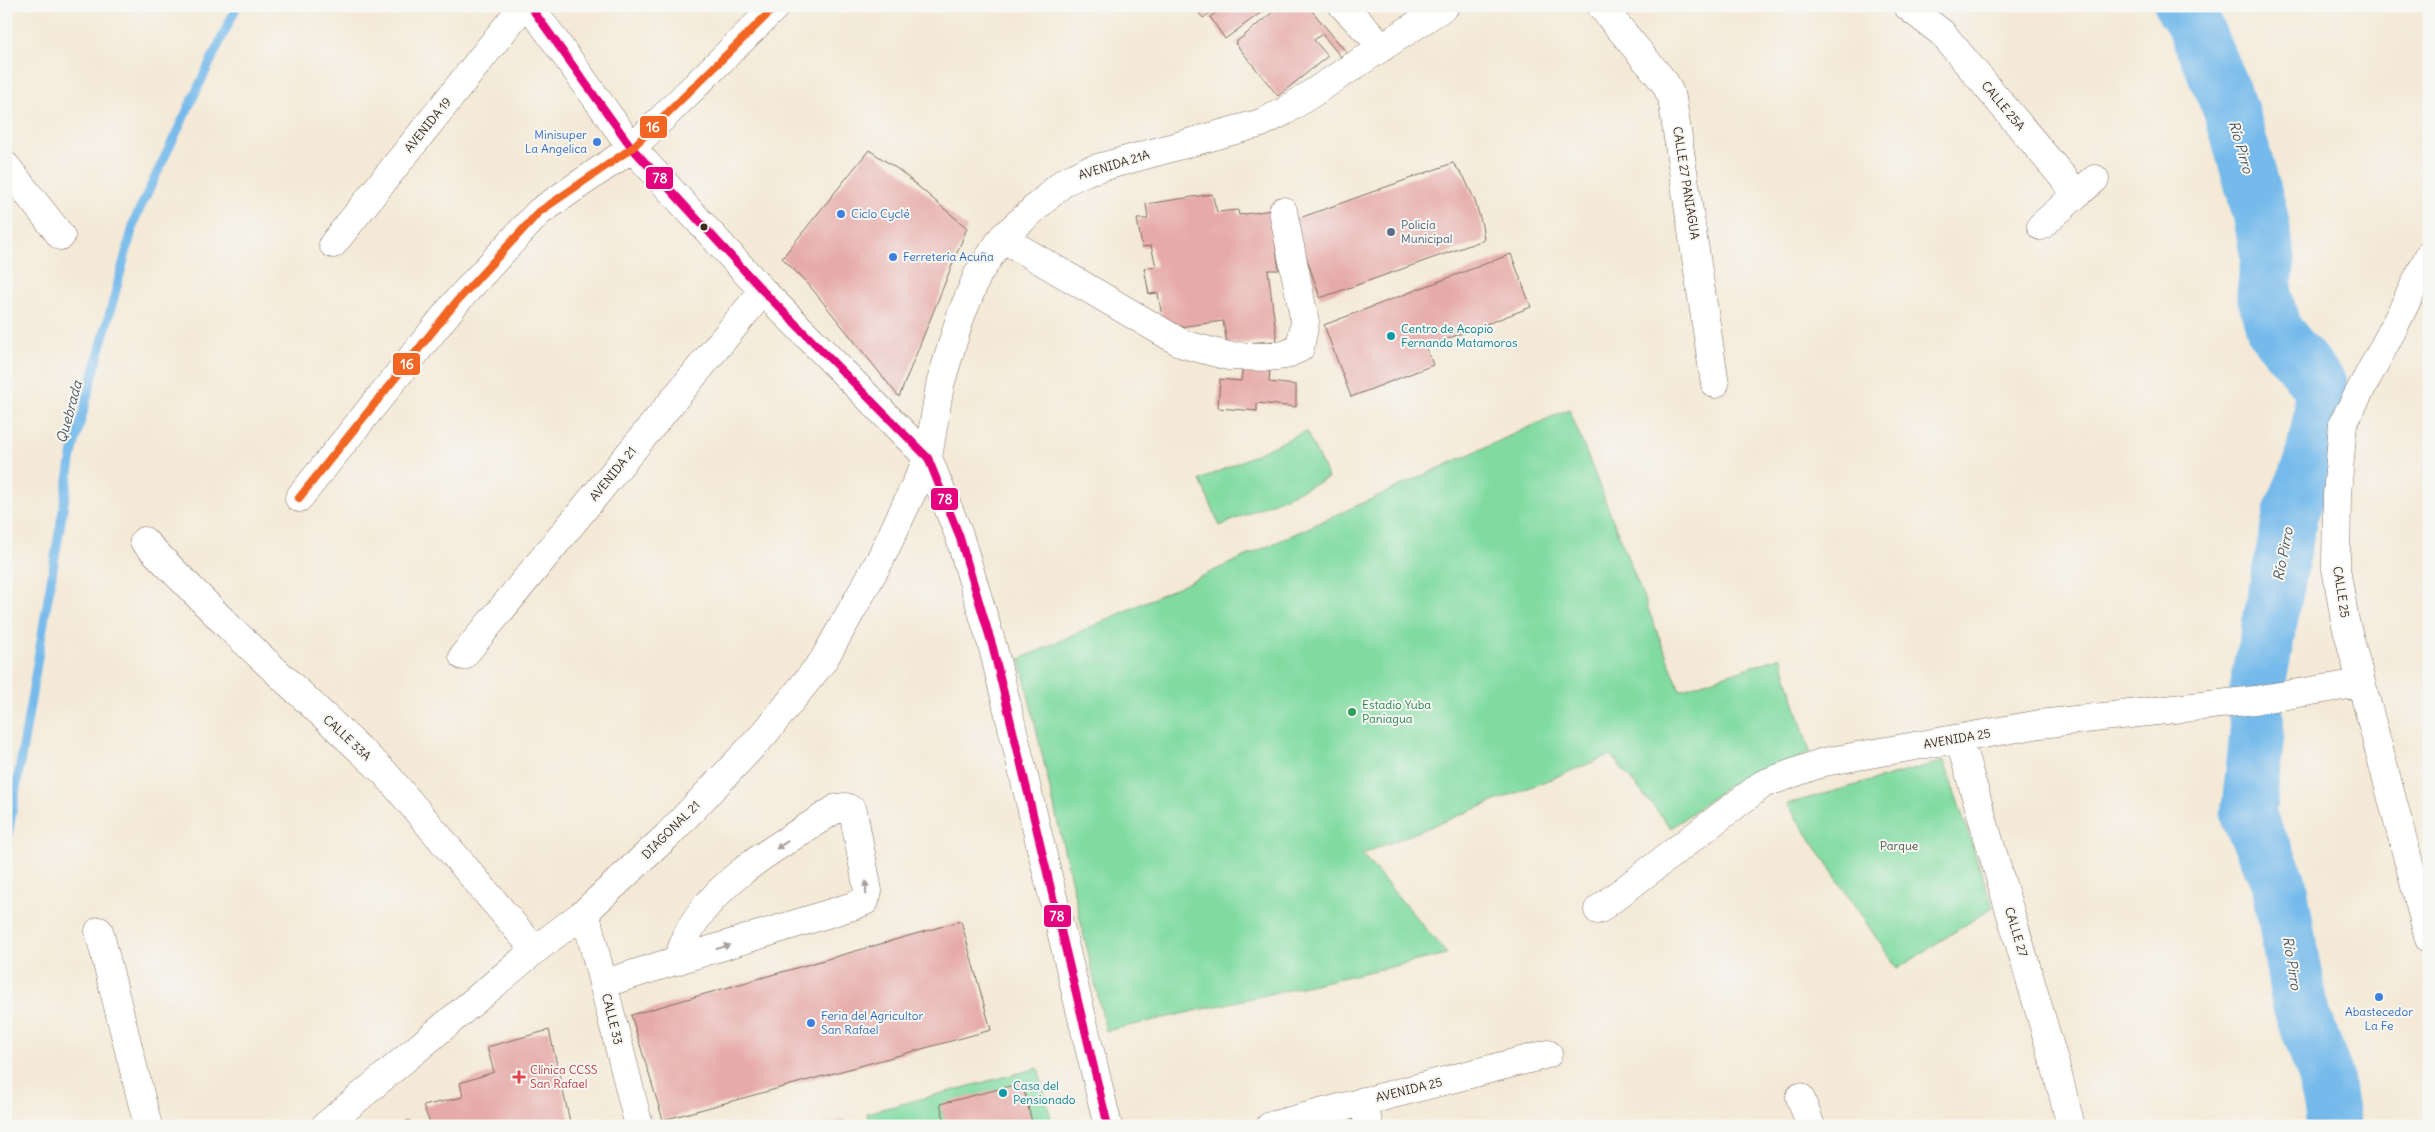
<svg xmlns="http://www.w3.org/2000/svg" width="2435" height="1132" font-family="Delius,sans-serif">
	<rect width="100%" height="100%" fill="#f6f6f2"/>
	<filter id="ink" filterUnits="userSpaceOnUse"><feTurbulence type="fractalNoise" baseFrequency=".02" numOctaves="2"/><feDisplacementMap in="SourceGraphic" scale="10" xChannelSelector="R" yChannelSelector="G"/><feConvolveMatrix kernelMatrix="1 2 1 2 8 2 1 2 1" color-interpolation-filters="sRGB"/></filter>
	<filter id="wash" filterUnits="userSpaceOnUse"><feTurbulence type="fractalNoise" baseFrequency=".0096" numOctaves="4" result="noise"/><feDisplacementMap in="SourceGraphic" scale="20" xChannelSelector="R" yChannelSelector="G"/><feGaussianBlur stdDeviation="1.12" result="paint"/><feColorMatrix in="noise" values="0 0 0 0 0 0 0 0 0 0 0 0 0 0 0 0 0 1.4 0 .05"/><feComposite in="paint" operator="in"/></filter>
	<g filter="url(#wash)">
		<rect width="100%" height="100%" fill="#f4e9d6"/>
		<path fill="#81dba1" stroke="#5e8260" d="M1569 409 1680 690 1781 657 1810 753 1728 786 1671 828 1611 755 1362 854 1447 954 1106 1031 1020 659Z
			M1306 431 1328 478 1220 526 1200 480Z
			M1944 761 1993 907 1897 969 1787 804Z
			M1038 1068 1053 1126H870L867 1113Z"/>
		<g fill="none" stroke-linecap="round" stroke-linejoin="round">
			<path stroke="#74baeb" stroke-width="9" d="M6 848 73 450 135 219 237 6"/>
			<path stroke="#74baeb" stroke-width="55" d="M2182 6 2194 24 2231 111 2260 213 2268 258 2264 294 2274 330 2319 384 2322 411 2310 468 2291 512 2255 700 2257 734 2248 816 2279 882 2299 1003 2326 1077 2333 1126"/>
		</g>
		<g id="blocks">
			<path fill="#e6aaa8" d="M1194 6H1219L1203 18Z
				M1225 6H1270L1225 39 1210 17Z
				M1280 6H1308L1347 53 1341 57 1322 34 1314 40 1328 56 1278 96 1235 43Z
				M869 150 899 170 967 228 899 397 809 285 782 258Z
				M1453 163 1464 177 1475 201 1482 225 1484 240 1320 298 1294 220Z
				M1212 194 1217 212 1238 210 1239 215 1271 210 1279 270H1268L1277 341 1227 344 1223 321 1164 329 1158 293 1149 294 1144 268 1156 266 1151 246 1142 247 1137 219H1148L1146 204Z
				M1511 254 1531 307 1426 347 1433 365 1351 397 1324 325Z
				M1243 364 1270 367 1269 382 1296 385V407L1257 403V411L1218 408 1220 379 1241 381Z
				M961 921 991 1030 663 1120 631 1015Z
				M549 1030 571 1126H424L430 1123 423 1106 463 1097 460 1083 494 1072 487 1047Z
				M1022 1083 1033 1126H946L940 1104Z
				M409 1120 411 1126H395Z
				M842 1120 843 1126H822V1125Z"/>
		</g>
	</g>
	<g filter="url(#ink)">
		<use href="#blocks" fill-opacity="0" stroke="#7c6d5e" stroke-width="1"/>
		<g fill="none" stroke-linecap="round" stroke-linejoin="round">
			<defs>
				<path id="minor" d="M530 6 632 148 763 291 928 458 959 535 993 648 1108 1126
					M1343 6 1383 47
					M1601 6 1665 83 1672 98 1715 384
					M1907 6 1942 33 2077 194 2095 179
					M6 166 61 236
					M2041 226 2077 194
					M1002 238 1183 344 1228 356 1267 357 1285 355 1300 348 1305 322 1283 211
					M333 244 523 6
					M2429 255 2393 329 2343 423 2337 495 2336 568 2345 621 2429 939
					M299 498 457 301 539 212 632 148 776 6
					M144 541 230 628 385 773 535 950
					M463 656 763 291
					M1959 739 2055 1064 2071 1126
					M1598 910 1763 784 1824 762 2040 724 2255 700 2361 683
					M585 912 639 1126
					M99 931 148 1126
					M603 984C686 957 770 932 853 906L865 901 868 891 853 811 846 807 837 808C785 843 723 873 690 929 685 939 681 951 677 961
					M1800 1097 1811 1126
					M1363 1101 1369 1126
					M325 1126 535 950 585 912 667 836 765 733 823 661 880 560 928 458 940 385 960 318 978 274 1002 238 1064 182 1087 171 1261 123 1285 111 1445 6
					M1270 1126 1548 1054"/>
			</defs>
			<use href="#minor" stroke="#7c6d5e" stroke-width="29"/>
			<use href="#minor" stroke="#fff" stroke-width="28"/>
			<defs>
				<path id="bus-1" d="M530 6 632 148 763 291 928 458 959 535 993 648 1108 1126"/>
				<path id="bus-2" d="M299 498 457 301 539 212 632 148 776 6"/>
			</defs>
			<use href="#bus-1" stroke="#f6f6f2" stroke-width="11"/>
			<use href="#bus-2" stroke="#f6f6f2" stroke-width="11"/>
			<use href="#bus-1" stroke="#e5007d" stroke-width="8"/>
			<use href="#bus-2" stroke="#f26522" stroke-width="8"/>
		</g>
		<defs><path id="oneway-solid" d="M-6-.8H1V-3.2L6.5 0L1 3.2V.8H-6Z" transform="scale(1.25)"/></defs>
		<g fill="#a79f9a">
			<use href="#oneway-solid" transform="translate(782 845) rotate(146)"/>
			<use href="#oneway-solid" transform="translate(866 888) rotate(-92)"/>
			<use href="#oneway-solid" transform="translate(723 947) rotate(-17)"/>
		</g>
	</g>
	<g fill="#3f7fe0" stroke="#f6f6f2" stroke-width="2">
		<circle cx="597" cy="142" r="5"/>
		<circle cx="841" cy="214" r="5"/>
		<circle cx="893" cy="257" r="5"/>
		<circle cx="2379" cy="997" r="5"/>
		<circle cx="811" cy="1023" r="5"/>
	</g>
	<circle fill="#3b2a1e" stroke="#f6f6f2" stroke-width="2" cx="704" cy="227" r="4.5"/>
	<circle fill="#5c6f8a" stroke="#f6f6f2" stroke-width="2" cx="1391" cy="232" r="5"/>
	<g fill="#0f9aa8" stroke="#f6f6f2" stroke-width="2">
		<circle cx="1391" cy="336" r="5"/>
		<circle cx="1003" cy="1093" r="5"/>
	</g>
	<circle fill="#2e9e5b" stroke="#f6f6f2" stroke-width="2" cx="1352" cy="712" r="5"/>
	<path fill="#e0444e" stroke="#f6f6f2" stroke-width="2" d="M516.5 1069.5h5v5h5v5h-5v5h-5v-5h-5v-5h5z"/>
	<g text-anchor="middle" stroke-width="4" stroke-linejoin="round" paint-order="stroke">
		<g font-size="12" fill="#3b2a1e" stroke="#f6f6f2">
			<text transform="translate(2003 106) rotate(50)" y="4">CALLE 25A</text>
			<text transform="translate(428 125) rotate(-51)" y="4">AVENIDA 19</text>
			<text transform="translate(1114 165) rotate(-17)" y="4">AVENIDA 21A</text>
			<text transform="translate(1686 183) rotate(81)" y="4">CALLE 27 PANIAGUA</text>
			<text transform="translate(613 474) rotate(-51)" y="4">AVENIDA 21</text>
			<text transform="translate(2341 592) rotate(81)" y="4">CALLE 25</text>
			<text transform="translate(347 738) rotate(43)" y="4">CALLE 33A</text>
			<text transform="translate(1957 739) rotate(-10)" y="4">AVENIDA 25</text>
			<text transform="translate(671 830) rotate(-45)" y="4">DIAGONAL 21</text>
			<text transform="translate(2016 932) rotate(73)" y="4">CALLE 27</text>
			<text transform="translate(612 1019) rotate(76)" y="4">CALLE 33</text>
			<text transform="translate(1409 1090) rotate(-14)" y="4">AVENIDA 25</text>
		</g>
		<g font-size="12" fill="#366cbe" stroke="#f6f6f2" text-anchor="start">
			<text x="587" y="139" text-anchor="end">Minisuper<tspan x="587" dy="14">La Angelica</tspan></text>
			<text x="851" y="218">Ciclo Cyclé</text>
			<text x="903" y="261">Ferretería Acuña</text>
			<text x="2379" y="1016" text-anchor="middle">Abastecedor<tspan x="2379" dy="14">La Fe</tspan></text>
			<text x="821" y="1020">Feria del Agricultor<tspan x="821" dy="14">San Rafael</tspan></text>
		</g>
		<g font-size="12" fill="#4e5e75" stroke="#f6f6f2" text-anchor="start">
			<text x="1401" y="229">Policía<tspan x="1401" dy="14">Municipal</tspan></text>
		</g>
		<g font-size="12" fill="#0d838f" stroke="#f6f6f2" text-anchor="start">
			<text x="1401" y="333">Centro de Acopio<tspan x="1401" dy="14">Fernando Matamoros</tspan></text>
			<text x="1013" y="1090">Casa del<tspan x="1013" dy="14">Pensionado</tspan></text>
		</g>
		<g font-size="12" fill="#27864d" stroke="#f6f6f2" text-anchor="start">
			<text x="1362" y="709">Estadio Yuba<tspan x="1362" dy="14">Paniagua</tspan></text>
		</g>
		<g font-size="12" fill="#4c563f" stroke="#f6f6f2">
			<text x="1899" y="850">Parque</text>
		</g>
		<g font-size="12" fill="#be3a42" stroke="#f6f6f2" text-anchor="start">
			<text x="530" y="1074">Clínica CCSS<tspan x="530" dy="14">San Rafael</tspan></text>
		</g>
		<g font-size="14" font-style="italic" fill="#4c555c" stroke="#f6f6f2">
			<text transform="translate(2241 147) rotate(74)" y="5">Río Pirro</text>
			<text transform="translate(69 412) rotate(-75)" y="5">Quebrada</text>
			<text transform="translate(2283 554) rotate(-79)" y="5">Río Pirro</text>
			<text transform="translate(2292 963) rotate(81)" y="5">Río Pirro</text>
		</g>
	</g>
	<g stroke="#f6f6f2" stroke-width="2">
		<rect x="639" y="115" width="29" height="24" rx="5" fill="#f26522"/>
		<rect x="645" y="166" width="29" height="24" rx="5" fill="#e5007d"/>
		<rect x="392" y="352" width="29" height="24" rx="5" fill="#f26522"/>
		<rect x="930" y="487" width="29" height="24" rx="5" fill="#e5007d"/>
		<rect x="1043" y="904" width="29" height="24" rx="5" fill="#e5007d"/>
	</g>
	<g font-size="14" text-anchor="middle" font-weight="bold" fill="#fff">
		<text x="653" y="132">16</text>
		<text x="660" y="183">78</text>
		<text x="407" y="369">16</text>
		<text x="945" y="504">78</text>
		<text x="1057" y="921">78</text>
	</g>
	<rect width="2435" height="1132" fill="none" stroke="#f6f6f2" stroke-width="25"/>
</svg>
